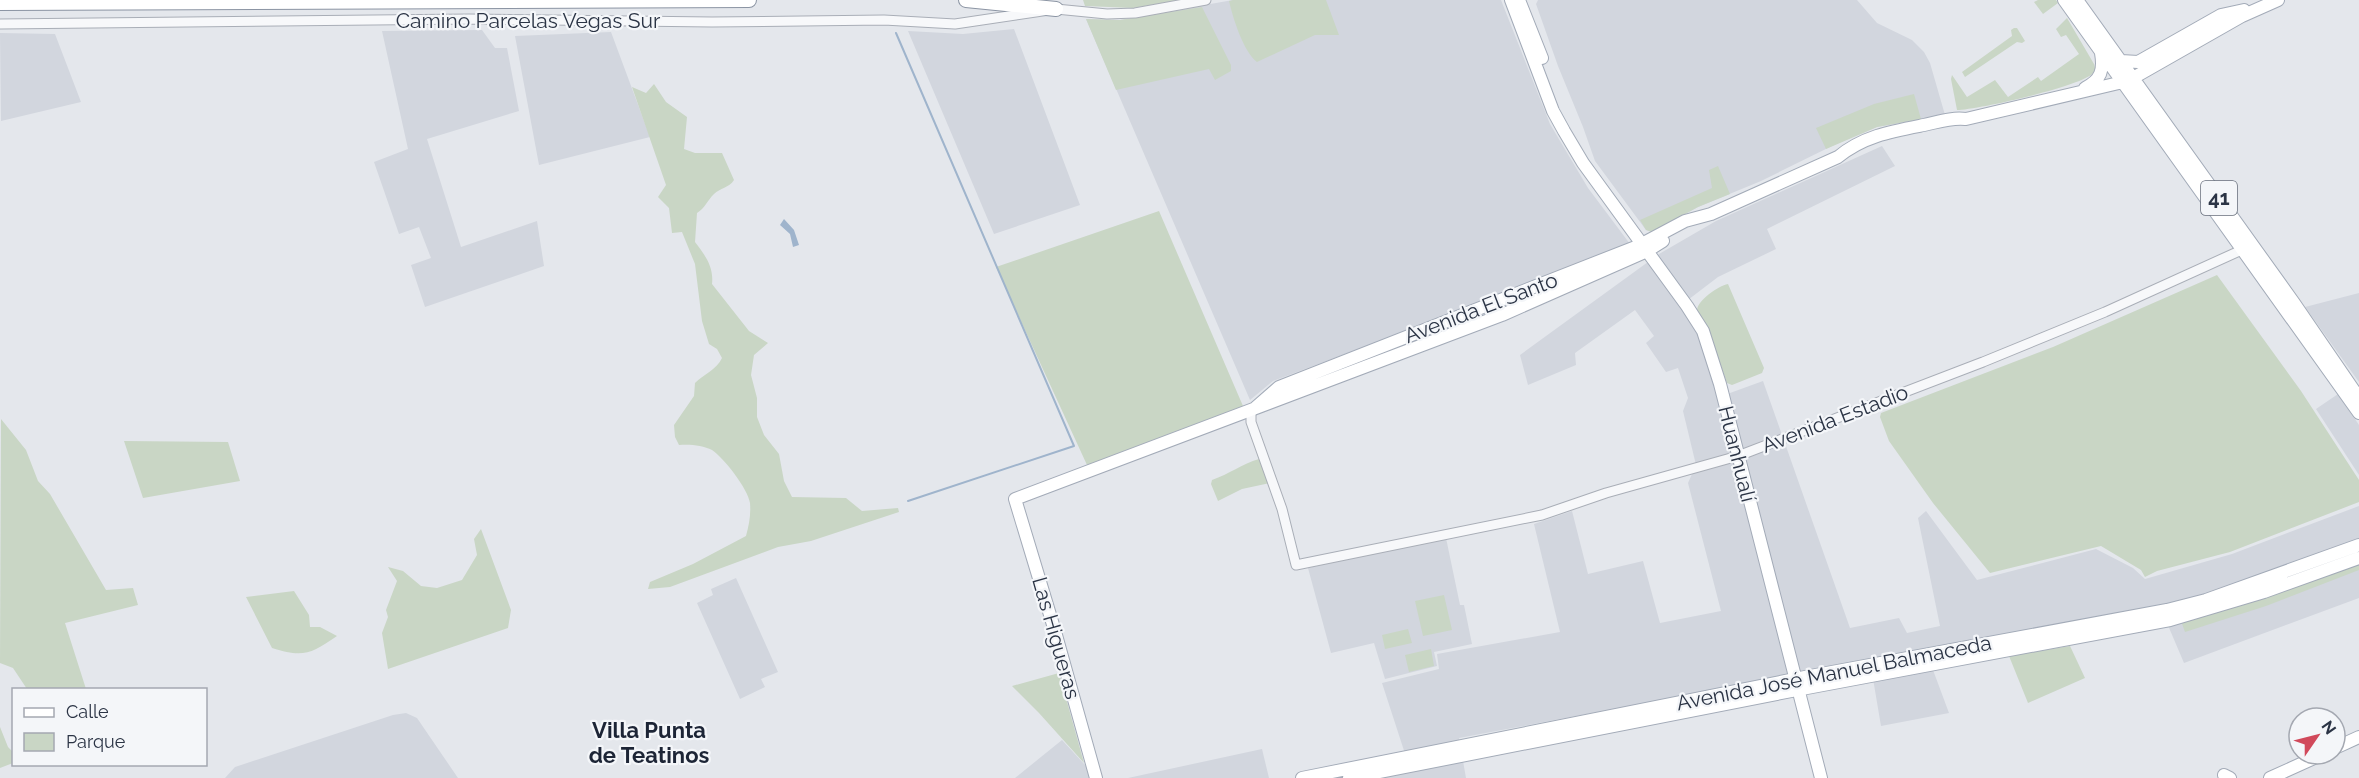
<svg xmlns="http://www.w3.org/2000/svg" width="2359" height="778" font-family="Raleway,sans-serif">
	<rect width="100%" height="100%" fill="#e4e7ec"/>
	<path fill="#d2d6de" d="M1233 0H1501L1550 124 1588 188 1630 244 1465 309 1273 381 1250 400 1086 19 1120 20Z
		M1538 0H1857L1877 23 1912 40 1924 52 1930 63 1945 115 1877 127 1834 145 1761 181 1698 207 1652 232 1646 230 1595 161 1583 127 1558 66 1536 4Z
		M1014 29 1080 205 994 234 908 31 963 34Z
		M482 30 495 48H507L519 111 427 139 461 247 537 221 544 266 425 307 411 265 431 258 419 227 399 234 374 162 408 149 382 31Z
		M611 32 650 137 539 165 515 36Z
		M0 33 55 34 81 102 1 121Z
		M1882 146 1895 166 1767 229 1776 249 1718 277 1680 306 1702 335 1719 397 1763 381 1850 628 1899 618 1907 633 1940 626 1918 518 1926 511 1977 580 2096 549 2133 568 2145 579 2232 554 2359 506V598L2184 663 2167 623 1933 670 1949 713 1881 726 1870 661 1459 738 1466 778H1371L1410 769 1382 683 1439 669 1437 654 1560 632 1534 524 1572 511 1588 574 1643 561 1660 623 1721 611 1688 483 1696 465 1683 411 1688 398 1678 368 1666 372 1646 343 1654 336 1635 310 1575 353 1576 365 1528 385 1520 355 1659 254 1716 221Z
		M2359 293V382L2305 307Z
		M2338 394 2359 425V475L2316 409Z
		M1446 538 1460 605H1464L1472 644 1434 652 1437 666 1385 679 1374 643 1331 653 1308 568Z
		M736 578 778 672 761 679 765 687 740 699 697 603 713 595 711 589Z
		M406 713 417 718 458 778H225L235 767 393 715Z
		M1062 740 1097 778H1015Z
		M1262 749 1269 778H1128Z"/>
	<path fill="#c9d6c5" d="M1083 0H1179L1133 8 1085 6Z
		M1233 0H1326L1339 35H1315L1257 62C1243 51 1233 18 1229 1Z
		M2038 0H2056L2058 3 2043 14 2034 2Z
		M1202 7 1231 65V71L1215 80 1209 69 1116 90 1086 19 1120 20Z
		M2067 18 2094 64C2095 68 2096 69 2093 73 2083 86 1976 110 1957 110L1951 79 1952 75 1967 97 1995 80 2008 97 2038 77 2041 81 2079 54 2066 35 2061 37 2056 29Z
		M2014 28H2017L2025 41 2022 43 2017 42 1965 77 1962 72 2012 36 2011 30Z
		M654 84 666 102 687 117 684 149 695 153H722L734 180C729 188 720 188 714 194 707 201 705 208 697 213L695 242C705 255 714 267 712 284L749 331 768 343 754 355 751 375 757 398V417L764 435 779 454 784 481 792 497 846 498 862 511 898 508 899 512 811 541 778 547 670 587 648 589 650 582 693 564 746 536C749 525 751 515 750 503 748 489 724 458 712 450 703 445 689 444 679 445L675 437 674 425 694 396 695 383C703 375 717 369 722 358L717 349 709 344 702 321 695 264 682 232 672 233 669 208 658 197 666 185 632 87 646 93Z
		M1914 94 1921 119 1877 127 1826 149 1816 128 1874 104Z
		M1718 166 1730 194 1698 207 1652 232 1646 230 1640 220 1712 188 1709 170Z
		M1159 211 1243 406 1087 465 996 267Z
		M2217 275 2301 391 2359 480V502L2230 552 2157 571 2145 577 2141 570 2101 546 1990 573 1933 503 1889 441 1880 417 1881 413 2053 347Z
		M1728 284 1764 368 1762 373 1732 385 1727 383 1707 327 1697 310C1698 300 1718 286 1728 284Z
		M1 419 26 450 38 481 50 494 106 590 133 588 138 605 65 623 86 689H27L13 668 0 663Z
		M124 441 228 442 240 481 143 498Z
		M1259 459 1270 483 1242 489 1218 501 1211 484 1212 480C1229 474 1242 464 1259 459Z
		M481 529 511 610 508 628 388 669 382 633 388 617 386 610 397 581 388 567 403 571 421 586 437 588 462 580 477 555 474 539Z
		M2359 562V570L2266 606 2185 632 2181 621Z
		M294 591 309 615 310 627H320L337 636C311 654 303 658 272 648L246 597Z
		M1444 595 1452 630 1423 636 1415 601Z
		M1408 629 1412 643 1385 649 1382 635Z
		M2070 646 2085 678 2028 703 2009 656Z
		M1431 649 1434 666 1409 672 1405 655Z
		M1059 673 1084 763 1039 713 1012 686Z
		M0 727 8 747 14 753 13 763 0 768Z"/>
	<path fill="#9fb4cc" d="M784 219 794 230 799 245 793 247 790 234 780 225Z"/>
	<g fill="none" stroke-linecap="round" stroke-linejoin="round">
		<path stroke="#9fb4cc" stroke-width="2" d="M896 33 1074 446 908 501"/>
		<defs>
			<path id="minor" d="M0 24 469 19 712 22 884 20 955 24 1056 9 1107 14 1135 13 1206 0
				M1255 408 1251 413V422L1282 509 1296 565 1542 515 1606 493 1738 456 1983 362 2105 312 2246 248"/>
			<path id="major" d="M1511 0 1553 111 1564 131 1583 163 1687 306 1703 331 1720 384 1821 778
				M1519 0 1542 58
				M2064 0 2359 413
				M2077 0 2294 303 2359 398
				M2121 61 2138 62 2221 15 2244 10
				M2085 88C2101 80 2104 70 2101 53
				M1255 408 1279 387 1638 246 1685 221 1711 214 1838 157C1863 136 1893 131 1924 125 1938 122 1952 117 1966 119L2123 82 2133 78 2242 16 2278 0
				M2335 748 2359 737
				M2224 775 2230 778
				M1096 778 1054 628 1015 499 1502 315 1647 251 1663 241
				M1302 778 1805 677 2167 610 2206 600 2359 545
				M1349 778 1807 688 2170 620 2264 592 2359 558
				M2270 778 2323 754"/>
			<path id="highway" d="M966 0 1056 9
				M0 3 749 0"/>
		</defs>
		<use href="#minor" stroke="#a9aeb7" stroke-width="11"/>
		<use href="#major" stroke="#a3abb8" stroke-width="14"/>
		<use href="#highway" stroke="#8b94a3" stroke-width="16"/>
		<use href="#minor" stroke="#f7f8fa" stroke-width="9"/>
		<use href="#major" stroke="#fff" stroke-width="12"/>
		<use href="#highway" stroke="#fff" stroke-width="14"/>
	</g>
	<g text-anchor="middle" stroke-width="4.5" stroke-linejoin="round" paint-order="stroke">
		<rect fill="#f4f6f9" stroke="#676e7b" stroke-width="1.5" x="2201" y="181" width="36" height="34" rx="4.5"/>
		<g font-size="20" font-weight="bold" fill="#2b3445">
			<text x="2219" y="205">41</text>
		</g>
		<g font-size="21" fill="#2b3445" stroke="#f4f6f9">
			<text x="528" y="28">Camino Parcelas Vegas Sur</text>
			<text transform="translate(1481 308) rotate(-21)" y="7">Avenida El Santo</text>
			<text transform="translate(1835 419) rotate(-21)" y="7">Avenida Estadio</text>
			<text transform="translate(1737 454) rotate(76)" y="7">Huanhualí</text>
			<text transform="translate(1056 638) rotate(74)" y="7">Las Higueras</text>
			<text transform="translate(1834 673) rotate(-11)" y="7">Avenida José Manuel Balmaceda</text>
		</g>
		<g font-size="22" font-weight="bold" fill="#1d2536" stroke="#f4f6f9">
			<text x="649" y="738">Villa Punta<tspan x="649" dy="25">de Teatinos</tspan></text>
		</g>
	</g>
	<rect x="12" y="688" width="195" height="78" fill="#f4f6f9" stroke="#a4a8b1" stroke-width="1.5"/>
	<rect x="24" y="708" width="30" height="9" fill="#ffffff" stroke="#a4a8b1" stroke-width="1.5"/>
	<text x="66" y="718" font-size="18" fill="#2b3445">Calle</text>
	<rect x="24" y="733" width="30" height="18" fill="#c9d6c5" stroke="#a4a8b1" stroke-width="1.5"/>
	<text x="66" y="748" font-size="18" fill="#2b3445">Parque</text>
	<g transform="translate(2317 736) rotate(55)"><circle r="28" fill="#f4f6f9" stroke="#a4a8b1" stroke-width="1.5"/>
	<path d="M0-4.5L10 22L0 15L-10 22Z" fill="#d1495b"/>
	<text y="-9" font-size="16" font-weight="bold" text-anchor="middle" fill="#2b3445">N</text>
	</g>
</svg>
